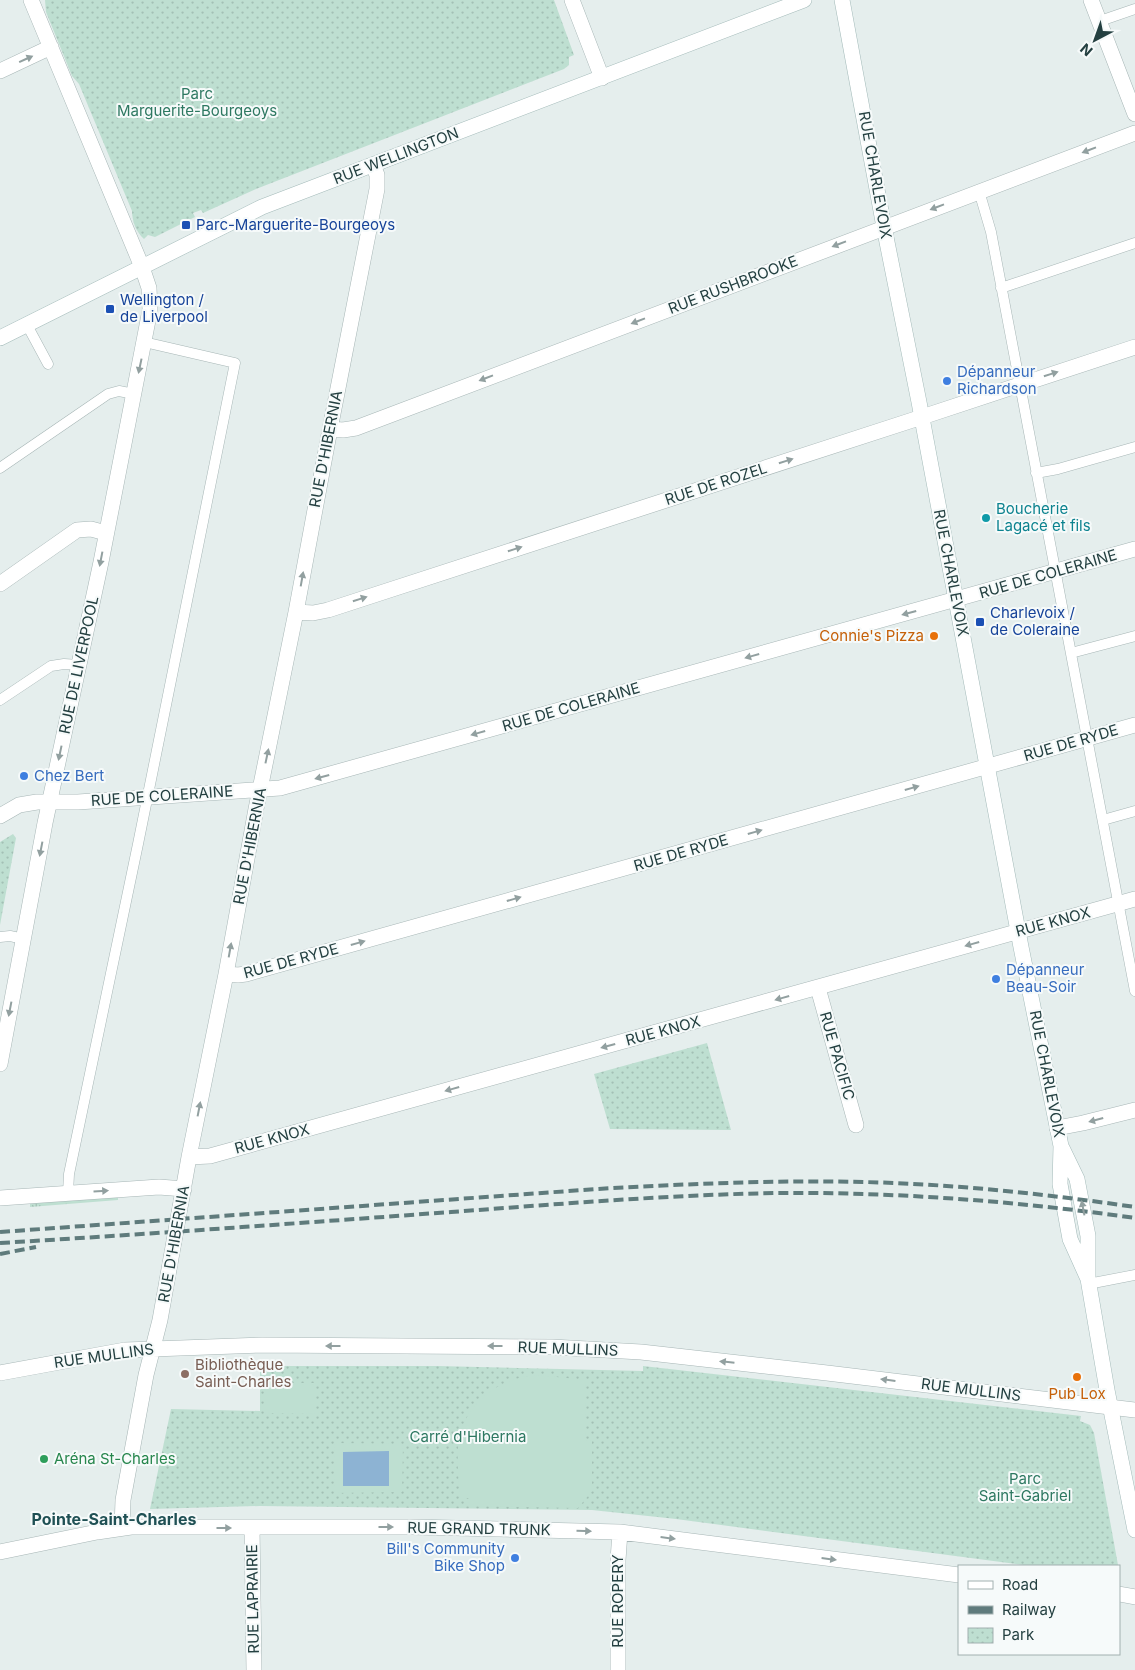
<svg xmlns="http://www.w3.org/2000/svg" width="1135" height="1670" font-family="Inter,sans-serif">
	<defs>
		<pattern id="grass-tufts" width="24" height="20" patternUnits="userSpaceOnUse" patternTransform="scale(1.25)"><rect width="24" height="20" fill="#bedfd1"/><path d="M3 7l-1-3M5 7V3M7 7l1-3M15 17l-1-3M17 17v-4M19 17l1-3" fill="none" stroke="#a3c0b5"/></pattern>
		<pattern id="park-dots" width="8" height="8" patternUnits="userSpaceOnUse" patternTransform="scale(1.25)"><rect width="8" height="8" fill="#bedfd1"/><path d="M2 2h.1M6 6h.1" fill="none" stroke="#a3c0b5" stroke-width="1.8" stroke-linecap="round"/></pattern>
	</defs>
	<rect width="100%" height="100%" fill="#e5eeed"/>
	<path fill="url(#grass-tufts)" d="M118 1196V1200L30 1207V1203Z"/>
	<path fill="url(#park-dots)" d="M45 0H554L574 55 569 57V65L564 69 256 189 203 213 201 210 193 213 195 217 155 237 148 235 144 239C136 232 132 221 132 211L79 84 72 76 46 12Z
		M13 834 16 838 0 925V842Z
		M707 1043 731 1130 610 1129 594 1074Z
		M260 1366H438L643 1371V1366L1081 1416 1080 1421 1090 1425 1094 1433 1118 1565 1031 1566 676 1519 592 1510 260 1506 150 1509 171 1409 260 1411Z"/>
	<path fill="#bedfd1" d="M537 1375 586 1380 585 1440 592 1441V1491L578 1508 470 1506V1498H460C459 1483 457 1467 458 1451 459 1408 495 1378 537 1375Z
		M264 1383H316V1414L264 1413Z
		M335 1443 403 1444 402 1492 334 1493Z"/>
	<path fill="#8db3d3" d="M389 1451V1486H343V1452Z"/>
	<g fill="none" stroke-linecap="round" stroke-linejoin="round">
		<defs>
			<path id="lane" d="M1100 21 1135 9
				M979 191 991 232 1135 991
				M1001 288 1135 243
				M27 325 48 364
				M0 468 108 394 119 391 134 394
				M1036 473 1058 469 1135 447
				M1071 653 1135 636
				M0 700 51 666 64 664 79 665
				M1103 820 1135 811
				M0 937 10 936 24 939
				M68 1193 69 1174 138 844 235 363 144 342
				M1088 1284 1135 1275"/>
			<path id="street" d="M572 0 602 78
				M1091 0 1135 114
				M0 71 51 47
				M330 429 343 430 356 428 1135 133
				M0 584 77 530 91 529 106 533
				M296 612 313 613 328 610 922 417 1135 347
				M0 816 19 805 37 802H78L280 788 1135 549
				M226 974 238 975 246 974 1135 725
				M818 988 856 1125
				M0 1064 45 823 101 562 150 310 149 288 142 267 31 0
				M1057 1128 1083 1123 1135 1110
				M189 1157 210 1156 1135 899
				M0 1198 159 1187 184 1189
				M0 1373 125 1350 153 1349 262 1345 552 1347 641 1352 827 1373 1135 1410
				M252 1527 254 1670
				M122 1528 123 1500 146 1375 160 1320 189 1157 226 974 256 809 296 612 330 429 377 189V175L373 165
				M0 1552 97 1532 131 1527H413L620 1532 959 1575
				M1119 1594 1135 1597
				M618 1670V1560L620 1532"/>
			<path id="secondary" d="M842 0 884 227 919 402 1021 947 1061 1146 1060 1184 1070 1239 1088 1279
				M0 338 262 207 804 0
				M1062 1148 1077 1179 1088 1236V1279L1107 1390 1135 1530"/>
		</defs>
		<use href="#lane" stroke="#a7b6b6" stroke-width="11"/>
		<use href="#street" stroke="#a7b6b6" stroke-width="16"/>
		<use href="#secondary" stroke="#a3bab9" stroke-width="16"/>
		<use href="#lane" stroke="#fff" stroke-width="10"/>
		<use href="#street" stroke="#fff" stroke-width="15"/>
		<use href="#secondary" stroke="#fff" stroke-width="15"/>
		<path stroke="#5f7b7c" stroke-width="4" stroke-dasharray="10 5" stroke-linecap="butt" d="M0 1232 597 1189C685 1184 774 1180 863 1182 954 1184 1045 1194 1135 1207
			M0 1243C150 1234 301 1223 451 1212 559 1204 667 1195 776 1193 896 1192 1016 1201 1135 1218
			M0 1254 36 1247"/>
	</g>
	<defs><path id="oneway-solid" d="M-6-.8H1V-3.2L6.5 0L1 3.2V.8H-6Z" transform="scale(1.25)"/></defs>
	<g fill="#92a0a0">
		<use href="#oneway-solid" transform="translate(26 59) rotate(-24)"/>
		<use href="#oneway-solid" transform="translate(1089 150) rotate(159)"/>
		<use href="#oneway-solid" transform="translate(937 207) rotate(159)"/>
		<use href="#oneway-solid" transform="translate(839 244) rotate(159)"/>
		<use href="#oneway-solid" transform="translate(638 321) rotate(159)"/>
		<use href="#oneway-solid" transform="translate(140 366) rotate(102)"/>
		<use href="#oneway-solid" transform="translate(1051 374) rotate(-18)"/>
		<use href="#oneway-solid" transform="translate(486 378) rotate(159)"/>
		<use href="#oneway-solid" transform="translate(786 461) rotate(-18)"/>
		<use href="#oneway-solid" transform="translate(515 549) rotate(-18)"/>
		<use href="#oneway-solid" transform="translate(101 559) rotate(101)"/>
		<use href="#oneway-solid" transform="translate(302 579) rotate(-80)"/>
		<use href="#oneway-solid" transform="translate(360 599) rotate(-18)"/>
		<use href="#oneway-solid" transform="translate(909 613) rotate(165)"/>
		<use href="#oneway-solid" transform="translate(752 656) rotate(164)"/>
		<use href="#oneway-solid" transform="translate(478 733) rotate(164)"/>
		<use href="#oneway-solid" transform="translate(60 753) rotate(102)"/>
		<use href="#oneway-solid" transform="translate(267 756) rotate(-78)"/>
		<use href="#oneway-solid" transform="translate(322 777) rotate(165)"/>
		<use href="#oneway-solid" transform="translate(912 788) rotate(-16)"/>
		<use href="#oneway-solid" transform="translate(755 832) rotate(-16)"/>
		<use href="#oneway-solid" transform="translate(41 849) rotate(101)"/>
		<use href="#oneway-solid" transform="translate(514 899) rotate(-16)"/>
		<use href="#oneway-solid" transform="translate(358 943) rotate(-16)"/>
		<use href="#oneway-solid" transform="translate(972 944) rotate(164)"/>
		<use href="#oneway-solid" transform="translate(230 950) rotate(-80)"/>
		<use href="#oneway-solid" transform="translate(782 998) rotate(164)"/>
		<use href="#oneway-solid" transform="translate(10 1009) rotate(101)"/>
		<use href="#oneway-solid" transform="translate(608 1046) rotate(165)"/>
		<use href="#oneway-solid" transform="translate(452 1089) rotate(164)"/>
		<use href="#oneway-solid" transform="translate(199 1109) rotate(-79)"/>
		<use href="#oneway-solid" transform="translate(1096 1120) rotate(165)"/>
		<use href="#oneway-solid" transform="translate(101 1191) rotate(-4)"/>
		<use href="#oneway-solid" transform="translate(1083 1208) rotate(-101)"/>
		<use href="#oneway-solid" transform="translate(333 1346) rotate(-180)"/>
		<use href="#oneway-solid" transform="translate(495 1346) rotate(-180)"/>
		<use href="#oneway-solid" transform="translate(727 1362) rotate(-174)"/>
		<use href="#oneway-solid" transform="translate(888 1380) rotate(-173)"/>
		<use href="#oneway-solid" transform="translate(386 1527)"/>
		<use href="#oneway-solid" transform="translate(224 1528)"/>
		<use href="#oneway-solid" transform="translate(584 1531) rotate(2)"/>
		<use href="#oneway-solid" transform="translate(668 1538) rotate(7)"/>
		<use href="#oneway-solid" transform="translate(829 1559) rotate(7)"/>
	</g>
	<g fill="#1a4fb4" stroke="#f6fafa" stroke-width="2">
		<rect x="181" y="220" width="10" height="10" rx="2.5"/>
		<rect x="105" y="304" width="10" height="10" rx="2.5"/>
		<rect x="975" y="617" width="10" height="10" rx="2.5"/>
	</g>
	<g fill="#3f7fe0" stroke="#f6fafa" stroke-width="2">
		<circle cx="947" cy="381" r="5"/>
		<circle cx="24" cy="776" r="5"/>
		<circle cx="996" cy="979" r="5"/>
		<circle cx="515" cy="1558" r="5"/>
	</g>
	<circle fill="#0f9aa8" stroke="#f6fafa" stroke-width="2" cx="986" cy="518" r="5"/>
	<g fill="#e8710a" stroke="#f6fafa" stroke-width="2">
		<circle cx="934" cy="636" r="5"/>
		<circle cx="1077" cy="1377" r="5"/>
	</g>
	<circle fill="#8d6e63" stroke="#f6fafa" stroke-width="2" cx="185" cy="1374" r="5"/>
	<circle fill="#2e9e5b" stroke="#f6fafa" stroke-width="2" cx="44" cy="1459" r="5"/>
	<g text-anchor="middle" stroke-width="4" stroke-linejoin="round" paint-order="stroke">
		<g font-size="15" fill="#2d7861" stroke="#f6fafa">
			<text x="197" y="99">Parc<tspan x="197" dy="17">Marguerite-Bourgeoys</tspan></text>
			<text x="468" y="1442">Carré d'Hibernia</text>
			<text x="1025" y="1484">Parc<tspan x="1025" dy="17">Saint-Gabriel</tspan></text>
		</g>
		<g font-size="15" fill="#244041" stroke="#f6fafa">
			<text transform="translate(396 156) rotate(-21)" y="5">RUE WELLINGTON</text>
			<text transform="translate(875 175) rotate(80)" y="5">RUE CHARLEVOIX</text>
			<text transform="translate(733 285) rotate(-21)" y="5">RUE RUSHBROOKE</text>
			<text transform="translate(326 449) rotate(-79)" y="5">RUE D'HIBERNIA</text>
			<text transform="translate(716 484) rotate(-18)" y="5">RUE DE ROZEL</text>
			<text transform="translate(951 573) rotate(79)" y="5">RUE CHARLEVOIX</text>
			<text transform="translate(1048 574) rotate(-16)" y="5">RUE DE COLERAINE</text>
			<text transform="translate(79 665) rotate(-78)" y="5">RUE DE LIVERPOOL</text>
			<text transform="translate(571 707) rotate(-16)" y="5">RUE DE COLERAINE</text>
			<text transform="translate(1071 743) rotate(-16)" y="5">RUE DE RYDE</text>
			<text transform="translate(162 796) rotate(-4)" y="5">RUE DE COLERAINE</text>
			<text transform="translate(250 846) rotate(-79)" y="5">RUE D'HIBERNIA</text>
			<text transform="translate(681 853) rotate(-16)" y="5">RUE DE RYDE</text>
			<text transform="translate(1053 922) rotate(-15)" y="5">RUE KNOX</text>
			<text transform="translate(291 961) rotate(-15)" y="5">RUE DE RYDE</text>
			<text transform="translate(663 1031) rotate(-15)" y="5">RUE KNOX</text>
			<text transform="translate(837 1056) rotate(74)" y="5">RUE PACIFIC</text>
			<text transform="translate(1047 1074) rotate(79)" y="5">RUE CHARLEVOIX</text>
			<text transform="translate(272 1139) rotate(-15)" y="5">RUE KNOX</text>
			<text transform="translate(174 1244) rotate(-80)" y="5">RUE D'HIBERNIA</text>
			<text transform="translate(568 1349) rotate(2)" y="5">RUE MULLINS</text>
			<text transform="translate(104 1356) rotate(-8)" y="5">RUE MULLINS</text>
			<text transform="translate(971 1390) rotate(7)" y="5">RUE MULLINS</text>
			<text transform="translate(479 1529) rotate(1)" y="5">RUE GRAND TRUNK</text>
			<text transform="translate(253 1599) rotate(-91)" y="5">RUE LAPRAIRIE</text>
			<text transform="translate(618 1601) rotate(-90)" y="5">RUE ROPERY</text>
		</g>
		<g font-size="15" fill="#164399" stroke="#f6fafa" text-anchor="start">
			<text x="196" y="230">Parc-Marguerite-Bourgeoys</text>
			<text x="120" y="305">Wellington /<tspan x="120" dy="17">de Liverpool</tspan></text>
			<text x="990" y="618">Charlevoix /<tspan x="990" dy="17">de Coleraine</tspan></text>
		</g>
		<g font-size="15" fill="#366cbe" stroke="#f6fafa" text-anchor="start">
			<text x="957" y="377">Dépanneur<tspan x="957" dy="17">Richardson</tspan></text>
			<text x="34" y="781">Chez Bert</text>
			<text x="1006" y="975">Dépanneur<tspan x="1006" dy="17">Beau-Soir</tspan></text>
			<text x="505" y="1554" text-anchor="end">Bill's Community<tspan x="505" dy="17">Bike Shop</tspan></text>
		</g>
		<g font-size="15" fill="#0d838f" stroke="#f6fafa" text-anchor="start">
			<text x="996" y="514">Boucherie<tspan x="996" dy="17">Lagacé et fils</tspan></text>
		</g>
		<g font-size="15" fill="#c56008" stroke="#f6fafa" text-anchor="end">
			<text x="924" y="641">Connie's Pizza</text>
			<text x="1077" y="1399" text-anchor="middle">Pub Lox</text>
		</g>
		<g font-size="15" fill="#785e54" stroke="#f6fafa" text-anchor="start">
			<text x="195" y="1370">Bibliothèque<tspan x="195" dy="17">Saint-Charles</tspan></text>
		</g>
		<g font-size="15" fill="#27864d" stroke="#f6fafa" text-anchor="start">
			<text x="54" y="1464">Aréna St-Charles</text>
		</g>
		<g font-size="16" font-weight="bold" fill="#1f5054" stroke="#f6fafa">
			<text x="114" y="1525">Pointe-Saint-Charles</text>
		</g>
	</g>
	<rect x="958" y="1565" width="162" height="90" fill="#f6fafa" stroke="#a2b0b0"/>
	<rect x="968" y="1581" width="25" height="8" fill="#ffffff" stroke="#a2b0b0"/>
	<text x="1002" y="1590" font-size="15" fill="#244041">Road</text>
	<rect x="968" y="1606" width="25" height="8" fill="#5f7b7c" stroke="#a2b0b0"/>
	<text x="1002" y="1615" font-size="15" fill="#244041">Railway</text>
	<rect x="968" y="1628" width="25" height="15" fill="url(#park-dots)" stroke="#a2b0b0"/>
	<text x="1002" y="1640" font-size="15" fill="#244041">Park</text>
	<g transform="translate(1095 40) rotate(221)" stroke="#f6fafa" stroke-width="4" paint-order="stroke">
	<path d="M0-4L9 19L0 12L-9 19Z" fill="#244041"/>
	<text y="-8" font-size="14" font-weight="bold" text-anchor="middle" fill="#244041">N</text>
	</g>
</svg>
